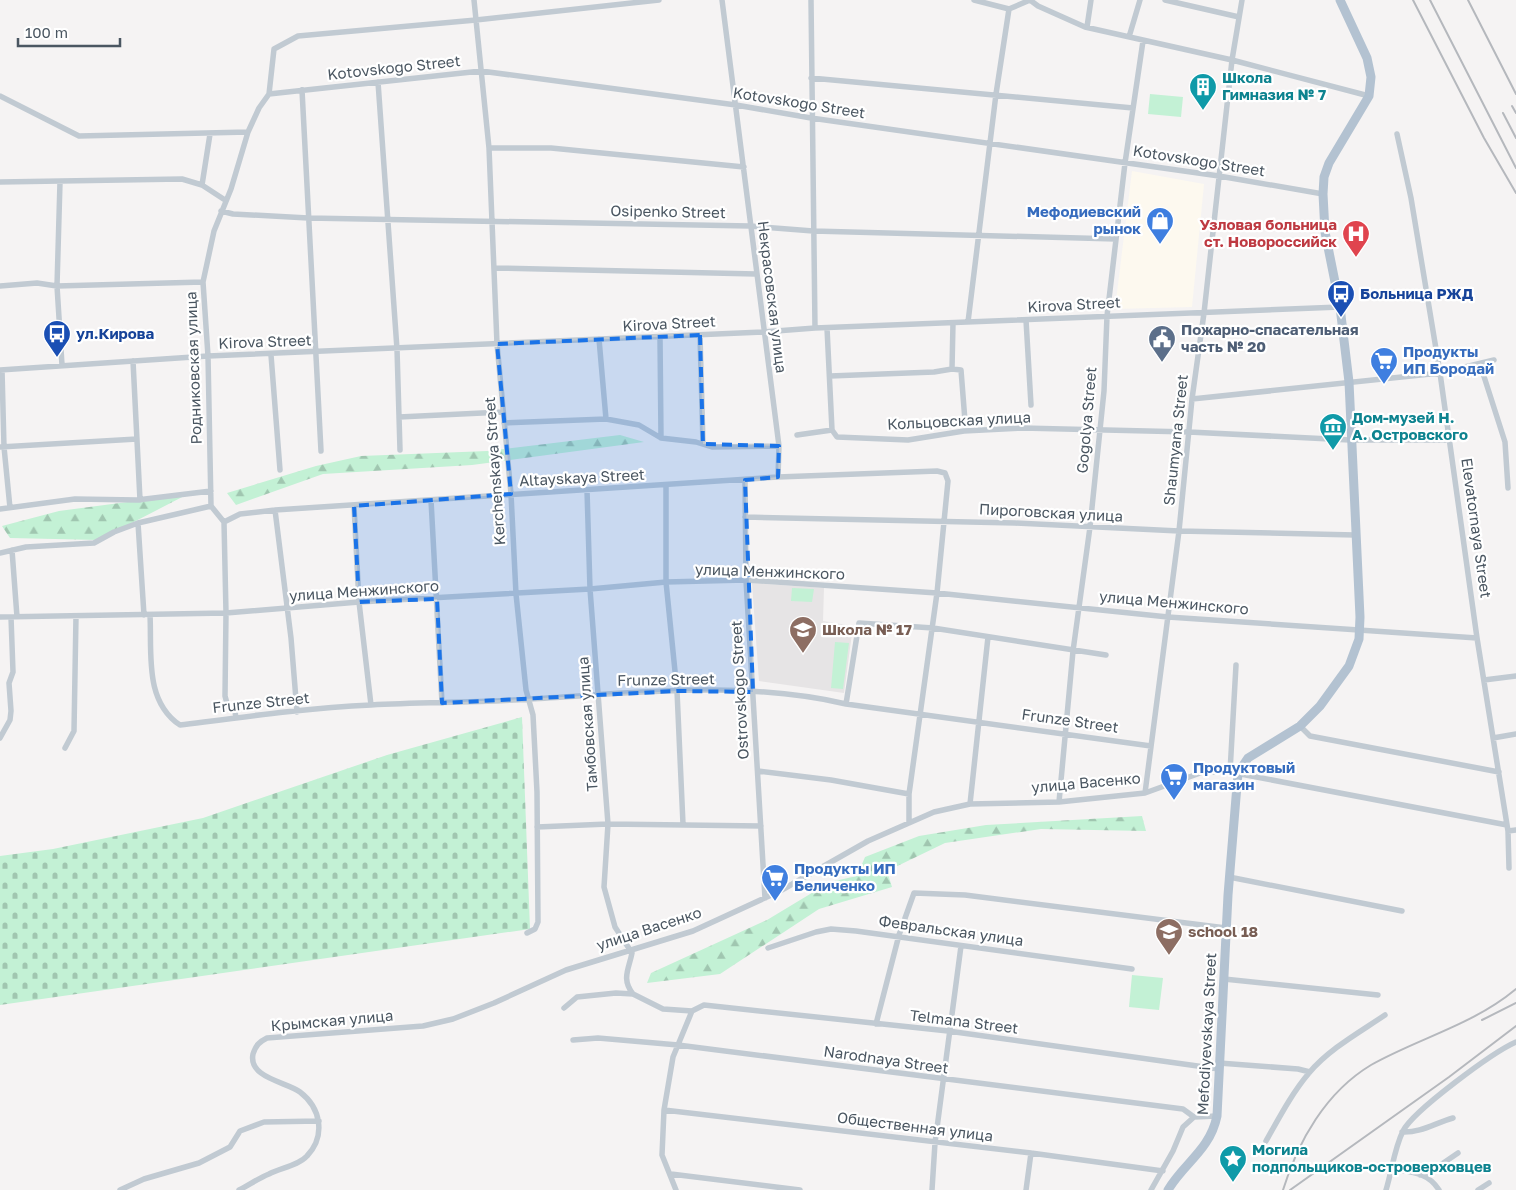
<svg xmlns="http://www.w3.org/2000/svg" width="1516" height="1190" font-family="'Golos Text',sans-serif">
	<defs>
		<pattern id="forest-firs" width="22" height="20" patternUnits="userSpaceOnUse" patternTransform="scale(1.25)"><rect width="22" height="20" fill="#c3f1d5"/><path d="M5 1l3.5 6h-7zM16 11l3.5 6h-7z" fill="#a0c6b0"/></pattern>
		<pattern id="cemetery-stones" width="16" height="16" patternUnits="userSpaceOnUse" patternTransform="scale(1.25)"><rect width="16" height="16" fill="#c3f1d5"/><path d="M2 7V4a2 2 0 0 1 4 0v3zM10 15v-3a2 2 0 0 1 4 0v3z" fill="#a0c6b0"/></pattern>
	</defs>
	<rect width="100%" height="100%" fill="#f5f3f3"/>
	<path fill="#fdf9ef" d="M1132 171 1204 184 1192 307 1115 309Z"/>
	<path fill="#e6e4e5" d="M752 583 824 588 823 621 853 626 844 693 759 681Z"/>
	<path fill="#c3f1d5" d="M1150 94 1183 97 1181 117 1148 114Z
		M792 588 814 589 812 602 791 601Z
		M835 642 849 643 843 689 831 688Z
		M1132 975 1163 978 1159 1010 1129 1007Z"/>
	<path fill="url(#forest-firs)" d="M620 435 644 442 472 465 323 474 236 505 227 493 316 466 361 456 487 451Z
		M188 494 99 540 10 538 2 526 59 511Z
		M1142 816 1146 831 1041 829 945 843 887 871 892 887 819 909 720 974 647 983 651 973 767 920 830 882 857 876 865 857 919 836 986 825Z"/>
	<path fill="url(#cemetery-stones)" d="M522 717 530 929 0 1005V856L53 849 203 818 387 755Z"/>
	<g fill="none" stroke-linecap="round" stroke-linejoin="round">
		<path stroke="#c1cad2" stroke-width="5.5" d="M474 0 489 148 497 344 511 494 516 594 526 690 533 715 537 792 538 922 535 929 527 933
			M722 0 779 446 778 477
			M811 0 815 328
			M974 0 1009 9
			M1030 0 1038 6 1085 27 1232 60 1369 96
			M1165 0 1239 17
			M1087 27 1091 0
			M1129 37 1140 0
			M811 78 1133 108
			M378 82 397 349 400 450
			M302 90 321 451
			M269 94 481 71 736 105 811 118 1219 176 1323 194
			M0 96 79 136 248 132
			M1397 134 1411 198 1440 373 1477 638 1508 831 1509 868
			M489 148H551L744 167
			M0 182 182 179 202 185 225 200
			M60 182 57 286 62 365
			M202 185 210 134
			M221 211 233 214 308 218 750 226 813 231 1116 239
			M495 268 756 274
			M0 286 37 283 57 286 203 282
			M1026 320 1031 405
			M968 322 996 94 1009 9 1030 0
			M953 323 952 369 961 370 965 421
			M827 328 832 430
			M700 335 703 444
			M660 337 661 438
			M599 339 606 419
			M271 355 280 470
			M133 361 140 500
			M1480 364 1505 442 1508 488
			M0 370 208 356 763 332 815 328 1340 307
			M2 370 4 447 10 508
			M830 376 934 372 952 369
			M1192 399 1440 373 1494 360
			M399 417 503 412
			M504 423 606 419 639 425 661 438 696 442 712 447 779 446
			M797 435 832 430 837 437 908 440 964 431 1022 428 1189 432 1350 440H1450
			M0 447 137 439
			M745 480 746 580 765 898
			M666 486V582L677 691 683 824
			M587 490 590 589 608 824 604 887 615 927 632 953C629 969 621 979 633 994
			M431 500 442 703
			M354 506 359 602 371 705
			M0 509 75 499 137 500 211 491
			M275 510 291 638 297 712
			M745 517 1015 523 1179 531 1355 535
			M224 522 240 514 275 510 778 477 937 471 945 473 948 481 937 593 909 794V823
			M138 523 144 615
			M12 550 17 617
			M0 553 26 547 94 543 114 532 138 523 211 506
			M150 615C152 653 144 701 180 725 243 717 307 708 371 705 424 702 477 703 530 699 634 693 743 680 846 704L1151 746
			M0 617 226 613 359 602 590 589 666 582 746 580 937 593 1168 617 1477 638
			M1484 680 1516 676
			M846 704 859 623 933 628 1106 655
			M236 718 235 712 228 707 225 696 226 613 224 522 211 506 208 356 203 282 214 231 231 189 248 132 259 108 269 94 274 49 298 36 476 20 659 0
			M1300 726 1310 736 1499 772
			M0 738 10 720 11 711 9 683 13 672 11 617
			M1493 738 1516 734
			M65 748 74 731 76 616
			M758 771 831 780 909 794
			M1230 772 1236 665
			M1145 793 1179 531 1192 399 1204 313 1232 60 1242 0
			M1059 802 1073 651 1090 527 1104 391 1107 316 1125 163 1143 41
			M970 804 988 637
			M537 827 608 824 761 826
			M1508 831 1516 830
			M1229 877 1402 911
			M768 948 816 932 831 929 856 931 1132 969
			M1224 979 1378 995
			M564 1008 577 997 616 993 633 994 663 1009 692 1011
			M876 1024 899 935 914 893 965 895 1226 928
			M573 1040 598 1038 678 1045 1183 1109 1194 1117
			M1219 1063 1298 1069 1310 1072
			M664 1110 1031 1153 1163 1171
			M1402 1132C1421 1133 1435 1123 1453 1118
			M1266 1141C1279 1118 1292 1093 1309 1073 1329 1049 1360 1032 1385 1015
			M1392 1169C1411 1172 1428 1172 1439 1190
			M671 1174 800 1190
			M1420 1175 1436 1168 1458 1153
			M120 1190 144 1179 199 1163 230 1147 240 1131 264 1122 319 1121
			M239 1190C249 1185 259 1178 269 1174 281 1168 299 1165 307 1156 326 1136 321 1108 300 1092 287 1082 248 1078 253 1054 256 1045 259 1042 267 1038L423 1026 453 1019 494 1003 566 970 693 931 780 891 868 841 934 812 970 804 1059 802 1145 793 1203 772H1230L1507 825
			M676 1190 662 1155 664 1110 673 1057 692 1011 704 1005 948 1031 1219 1069
			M932 1190 935 1143 961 946
			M1026 1190 1031 1153
			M1151 1190 1173 1151 1183 1127 1194 1117 1217 1116
			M1386 1190C1392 1171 1394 1149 1403 1131 1413 1111 1493 1052 1516 1042
			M1478 1190 1489 1183"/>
		<path stroke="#b3c2d1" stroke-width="9" d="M1168 1190C1184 1163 1210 1150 1217 1116L1228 895 1238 773 1248 758 1300 726 1320 706 1349 666 1359 639 1360 617 1349 382 1340 307 1325 232 1323 194 1324 177 1329 163 1369 96 1371 77 1367 58 1340 0"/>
		<path stroke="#b5b8bd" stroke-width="2" d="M1413 0 1484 138 1516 193
			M1430 0 1516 168
			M1468 0 1516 94
			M1512 106 1516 113
			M1503 113 1516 138
			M1482 1020 1516 1003
			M1283 1190C1298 1141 1326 1092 1371 1065 1419 1038 1473 1025 1516 989
			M1290 1190 1449 1077 1516 1026"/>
	</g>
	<path fill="#1a73e8" fill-opacity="0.2" stroke="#1a73e8" stroke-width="4" stroke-dasharray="10 6" stroke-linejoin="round" d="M700 335 703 444 779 446 778 477 745 480 753 692 677 691 442 703 437 599 359 602 354 506 511 494 497 344Z"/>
	<defs>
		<symbol id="building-pin" viewBox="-11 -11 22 30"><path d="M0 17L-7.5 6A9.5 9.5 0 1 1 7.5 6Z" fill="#0f9aa8" stroke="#fff"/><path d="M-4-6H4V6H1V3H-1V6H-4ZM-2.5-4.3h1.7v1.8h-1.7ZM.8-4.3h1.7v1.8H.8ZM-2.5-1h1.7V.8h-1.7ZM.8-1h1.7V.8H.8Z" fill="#fff"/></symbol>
		<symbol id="shop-pin" viewBox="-11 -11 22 30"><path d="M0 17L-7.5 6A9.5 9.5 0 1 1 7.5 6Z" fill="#3f7fe0" stroke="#fff"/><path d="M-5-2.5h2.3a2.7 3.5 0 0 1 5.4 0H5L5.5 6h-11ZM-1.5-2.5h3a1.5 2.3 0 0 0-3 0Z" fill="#fff"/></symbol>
		<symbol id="hospital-pin" viewBox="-11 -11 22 30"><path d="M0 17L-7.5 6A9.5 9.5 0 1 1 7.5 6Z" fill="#e0444e" stroke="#fff"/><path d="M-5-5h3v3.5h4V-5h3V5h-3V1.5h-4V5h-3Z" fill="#fff"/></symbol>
		<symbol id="bus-pin" viewBox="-11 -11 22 30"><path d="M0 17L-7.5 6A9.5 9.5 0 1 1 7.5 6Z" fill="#1a4fb4" stroke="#fff"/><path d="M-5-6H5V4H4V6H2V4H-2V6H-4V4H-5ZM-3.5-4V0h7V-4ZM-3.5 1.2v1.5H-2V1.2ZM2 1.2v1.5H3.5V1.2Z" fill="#fff"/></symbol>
		<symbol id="civic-pin" viewBox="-11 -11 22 30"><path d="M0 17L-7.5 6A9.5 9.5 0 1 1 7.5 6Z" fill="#5c6f8a" stroke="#fff"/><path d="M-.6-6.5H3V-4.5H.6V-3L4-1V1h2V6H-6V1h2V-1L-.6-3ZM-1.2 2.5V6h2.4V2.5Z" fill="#fff"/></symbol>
		<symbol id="supermarket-pin" viewBox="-11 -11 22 30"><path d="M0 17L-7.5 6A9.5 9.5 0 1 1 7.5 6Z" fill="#3f7fe0" stroke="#fff"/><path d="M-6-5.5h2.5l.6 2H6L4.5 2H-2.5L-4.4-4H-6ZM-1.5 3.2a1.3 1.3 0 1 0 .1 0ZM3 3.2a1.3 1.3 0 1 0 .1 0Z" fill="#fff"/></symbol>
		<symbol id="museum-pin" viewBox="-11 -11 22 30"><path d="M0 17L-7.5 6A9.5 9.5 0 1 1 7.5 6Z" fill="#0f9aa8" stroke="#fff"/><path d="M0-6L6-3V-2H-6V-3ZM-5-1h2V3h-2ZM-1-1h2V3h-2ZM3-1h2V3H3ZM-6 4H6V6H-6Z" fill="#fff"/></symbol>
		<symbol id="school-pin" viewBox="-11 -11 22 30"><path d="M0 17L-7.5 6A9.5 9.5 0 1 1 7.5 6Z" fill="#8d6e63" stroke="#fff"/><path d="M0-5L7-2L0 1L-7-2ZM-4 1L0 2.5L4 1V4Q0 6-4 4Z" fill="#fff"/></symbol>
		<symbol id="sight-pin" viewBox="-11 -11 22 30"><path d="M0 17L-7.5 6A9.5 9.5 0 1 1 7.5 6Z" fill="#0f9aa8" stroke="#fff"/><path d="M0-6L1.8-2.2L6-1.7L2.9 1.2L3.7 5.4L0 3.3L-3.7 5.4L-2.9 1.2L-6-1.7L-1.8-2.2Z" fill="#fff"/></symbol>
	</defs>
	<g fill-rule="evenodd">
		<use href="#building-pin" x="1187" y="71" width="32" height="43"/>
		<use href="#shop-pin" x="1144" y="205" width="32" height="43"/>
		<use href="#hospital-pin" x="1340" y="218" width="32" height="43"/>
		<use href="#bus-pin" x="1325" y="278" width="32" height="43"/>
		<use href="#bus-pin" x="41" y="318" width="32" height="43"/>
		<use href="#civic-pin" x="1146" y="323" width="32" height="43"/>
		<use href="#supermarket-pin" x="1368" y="345" width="32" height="43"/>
		<use href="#museum-pin" x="1317" y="411" width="32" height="43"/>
		<use href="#school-pin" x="787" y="614" width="32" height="43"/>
		<use href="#supermarket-pin" x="1158" y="761" width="32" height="43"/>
		<use href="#supermarket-pin" x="759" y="862" width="32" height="43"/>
		<use href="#school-pin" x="1153" y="916" width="32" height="43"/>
		<use href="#sight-pin" x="1217" y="1143" width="32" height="43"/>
	</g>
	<g text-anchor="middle" stroke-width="4.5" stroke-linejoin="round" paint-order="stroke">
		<g font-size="15" fill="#4a5661" stroke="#fff">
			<text transform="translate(394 68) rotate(-6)" y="5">Kotovskogo Street</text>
			<text transform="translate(799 103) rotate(9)" y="5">Kotovskogo Street</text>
			<text transform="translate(1199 161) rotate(9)" y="5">Kotovskogo Street</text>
			<text transform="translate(668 212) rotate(1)" y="5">Osipenko Street</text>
			<text transform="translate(772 297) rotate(83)" y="5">Некрасовская улица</text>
			<text transform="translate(1074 305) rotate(-3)" y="5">Kirova Street</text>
			<text transform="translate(669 324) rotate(-3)" y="5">Kirova Street</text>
			<text transform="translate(265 342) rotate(-2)" y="5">Kirova Street</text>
			<text transform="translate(194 368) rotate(-92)" y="5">Родниковская улица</text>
			<text transform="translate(1087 420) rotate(-85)" y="5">Gogolya Street</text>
			<text transform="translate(959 421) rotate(-3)" y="5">Кольцовская улица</text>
			<text transform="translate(1176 440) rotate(-84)" y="5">Shaumyana Street</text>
			<text transform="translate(495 471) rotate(-94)" y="5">Kerchenskaya Street</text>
			<text transform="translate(582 478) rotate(-3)" y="5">Altayskaya Street</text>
			<text transform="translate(1051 513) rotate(3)" y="5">Пироговская улица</text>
			<text transform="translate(1476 528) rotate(82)" y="5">Elevatornaya Street</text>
			<text transform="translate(770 572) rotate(2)" y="5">улица Менжинского</text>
			<text transform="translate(364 591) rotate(-4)" y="5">улица Менжинского</text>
			<text transform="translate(1174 603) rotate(5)" y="5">улица Менжинского</text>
			<text transform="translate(666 680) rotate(-1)" y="5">Frunze Street</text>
			<text transform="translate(740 690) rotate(-93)" y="5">Ostrovskogo Street</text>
			<text transform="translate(261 703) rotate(-6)" y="5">Frunze Street</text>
			<text transform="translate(1070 721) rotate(8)" y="5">Frunze Street</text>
			<text transform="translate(588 724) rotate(-94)" y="5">Тамбовская улица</text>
			<text transform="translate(1086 783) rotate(-5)" y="5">улица Васенко</text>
			<text transform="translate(649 929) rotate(-18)" y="5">улица Васенко</text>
			<text transform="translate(951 931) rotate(8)" y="5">Февральская улица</text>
			<text transform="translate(332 1021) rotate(-5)" y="5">Крымская улица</text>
			<text transform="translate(964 1022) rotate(7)" y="5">Telmana Street</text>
			<text transform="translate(1207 1034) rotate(-87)" y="5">Mefodiyevskaya Street</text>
			<text transform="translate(886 1060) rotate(8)" y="5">Narodnaya Street</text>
			<text transform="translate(915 1127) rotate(7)" y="5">Общественная улица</text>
		</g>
		<g font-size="15" font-weight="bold" fill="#0d838f" stroke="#fff" text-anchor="start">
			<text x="1222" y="83">Школа<tspan x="1222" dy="17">Гимназия № 7</tspan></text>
			<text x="1352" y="423">Дом-музей Н.<tspan x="1352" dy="17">А. Островского</tspan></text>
			<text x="1252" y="1155">Могила<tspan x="1252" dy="17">подпольщиков-островерховцев</tspan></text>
		</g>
		<g font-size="15" font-weight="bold" fill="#366cbe" stroke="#fff" text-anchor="start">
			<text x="1141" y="217" text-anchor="end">Мефодиевский<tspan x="1141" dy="17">рынок</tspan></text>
			<text x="1403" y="357">Продукты<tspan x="1403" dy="17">ИП Бородай</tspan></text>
			<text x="1193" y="773">Продуктовый<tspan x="1193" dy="17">магазин</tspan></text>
			<text x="794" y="874">Продукты ИП<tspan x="794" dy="17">Беличенко</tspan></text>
		</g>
		<g font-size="15" font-weight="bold" fill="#be3a42" stroke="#fff" text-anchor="end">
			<text x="1337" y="230">Узловая больница<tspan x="1337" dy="17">ст. Новороссийск</tspan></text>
		</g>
		<g font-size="15" font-weight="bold" fill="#164399" stroke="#fff" text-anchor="start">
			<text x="1360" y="299">Больница РЖД</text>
			<text x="76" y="339">ул.Кирова</text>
		</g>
		<g font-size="15" font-weight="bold" fill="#4e5e75" stroke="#fff" text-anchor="start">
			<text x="1181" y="335">Пожарно-спасательная<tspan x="1181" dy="17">часть № 20</tspan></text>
		</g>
		<g font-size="15" font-weight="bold" fill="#785e54" stroke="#fff" text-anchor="start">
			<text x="822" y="635">Школа № 17</text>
			<text x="1188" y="937">school 18</text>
		</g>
	</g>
	<path d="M18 38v8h102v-8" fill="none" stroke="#4a5661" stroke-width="2.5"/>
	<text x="25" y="38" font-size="15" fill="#4a5661" stroke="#ffffff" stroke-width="4" paint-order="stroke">100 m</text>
</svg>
